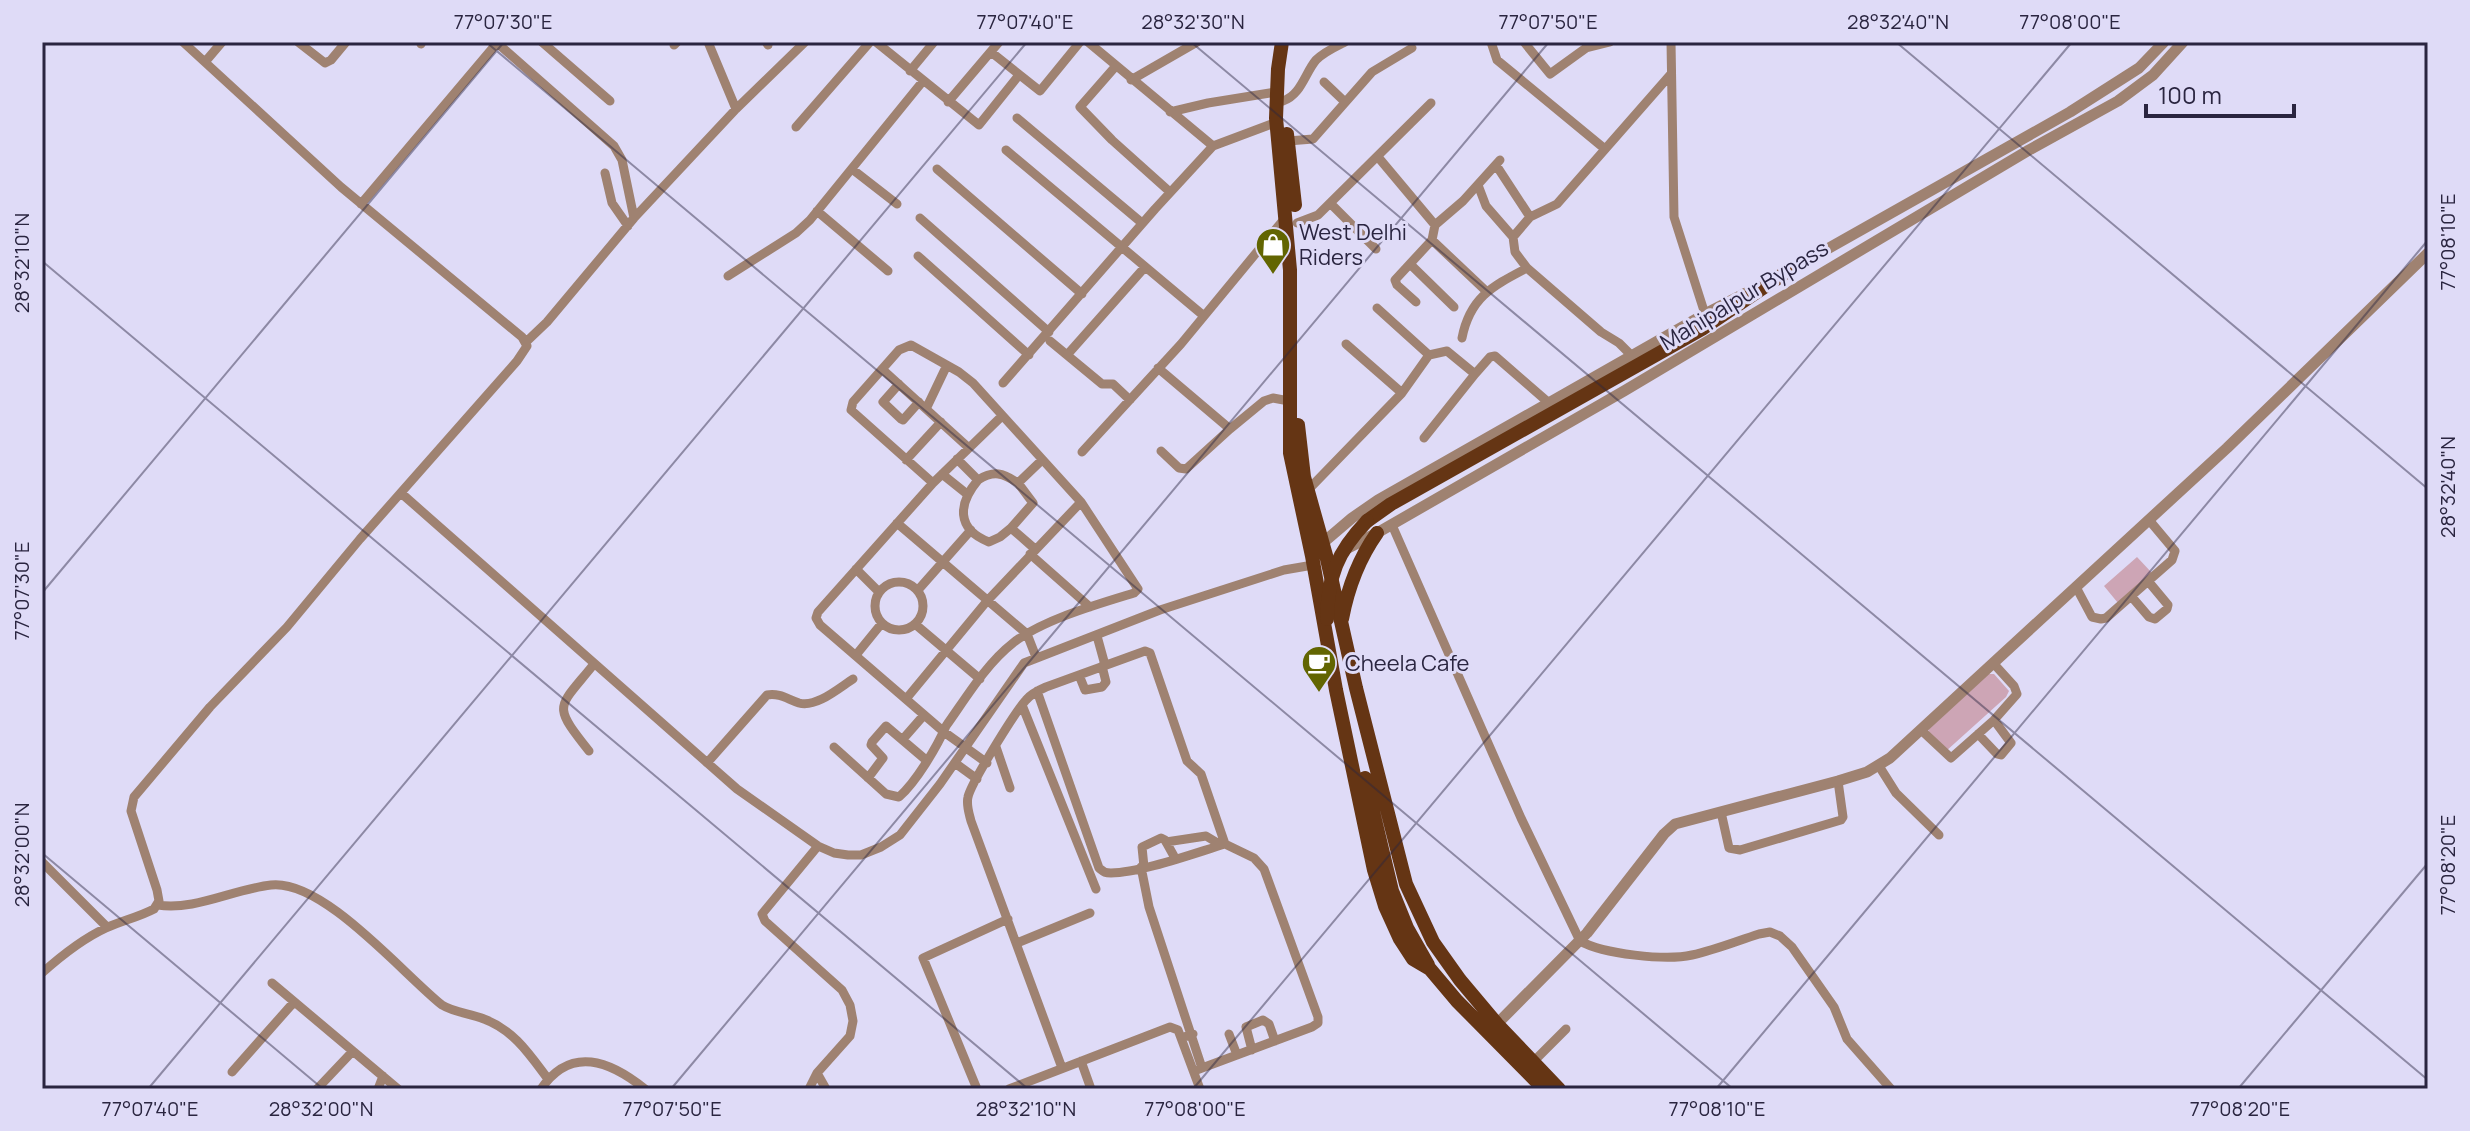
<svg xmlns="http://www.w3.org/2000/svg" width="2470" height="1131" font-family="Manrope,sans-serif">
	<rect width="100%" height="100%" fill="#dfdbf7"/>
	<path fill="#cda5b5" d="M2137 557 2152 573 2118 603 2104 586Z
		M1988 674H1994L2009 691 2006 697 1945 752 1927 737 1929 729Z"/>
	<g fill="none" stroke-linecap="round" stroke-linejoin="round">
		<path stroke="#9f8271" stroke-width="9" d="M298 42 325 63 331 60 346 42
			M496 42 614 146 622 160 634 218 547 322 526 342
			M542 42 610 101
			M708 42 736 109
			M766 42 768 45
			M876 42 979 125 1019 75
			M1088 42 1213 146
			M1491 42 1497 60 1605 149
			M1524 42 1550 74 1586 48 1610 42
			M1671 42 1674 217 1705 314
			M421 44 422 42
			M674 45 677 42
			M991 52 1040 91 1080 42
			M205 62 222 42
			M1115 67 1080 107 1112 140 1170 192
			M910 71 934 42
			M1131 80 1197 42
			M1324 82 1344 101
			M1283 101C1301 95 1305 73 1316 60 1324 52 1335 47 1345 42
			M948 102 999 42
			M1170 112 1208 103 1276 92
			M1017 118 1142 223
			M796 127 870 42
			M1288 141 1313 139 1372 72 1412 48
			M1006 150 1204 316
			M1378 157 1435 225
			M1496 165 1530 217
			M852 169 897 204
			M937 169 1082 294
			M605 173 612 203 628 226
			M1478 185 1486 206 1513 237
			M361 204 497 43
			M1331 204 1376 249
			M817 211 888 271
			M634 218 736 109 805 42
			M920 218 1049 332
			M1297 223 1318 215 1431 103
			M1432 240 1435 225 1463 201 1500 160
			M918 256 1029 355
			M1410 264 1454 307
			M728 276 796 233 810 220 923 81
			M1416 302 1397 285 1395 280 1432 240 1486 291
			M1462 338C1470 297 1493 286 1527 268
			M1050 341 1102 384H1113L1130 400
			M1346 344 1402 393
			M1067 355 1145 267
			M1429 355 1447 351 1475 374 1490 357 1495 356 1549 403
			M1632 356 1619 343 1601 332 1527 268 1515 252 1513 237 1530 217 1557 204 1671 74
			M1158 368 1230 429 1264 401 1273 398 1289 401
			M882 369 969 448
			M1003 383 1155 209 1213 146 1277 122
			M899 384 883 402 901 419 903 420 919 402
			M926 409 947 365
			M1424 438 1475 374
			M1161 451 1179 468 1186 469 1230 429
			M1082 452 1181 344 1285 218
			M957 459 978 480C958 504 956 529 989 542L1000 537 1011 528
			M906 460 941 422
			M942 474 967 494
			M978 480C994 470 1003 473 1018 483L1042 460
			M933 483 1002 416
			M1018 483 1033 503 1011 528 1035 549
			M1307 491 1402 393 1429 355 1377 308
			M401 493 737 789 818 846 834 853 848 855H861L881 847 900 835 940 784 1024 663 1160 610 1284 570 1313 565
			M897 523 1027 634 1036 657
			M1392 525 1521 818 1580 941C1603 954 1666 961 1692 955 1715 950 1737 941 1759 934L1770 932 1780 936 1792 947 1834 1007 1847 1039 1891 1089
			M1030 554 1090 607
			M856 569 879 592
			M875 606a24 24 0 1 1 48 0a24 24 0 1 1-48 0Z
			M2076 587 2092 617 2101 619 2106 618 2172 560 2175 551 2149 520
			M918 590 971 530
			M2131 596 2149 617 2155 619 2167 609 2168 605 2148 581
			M915 624 980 679
			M1097 636 1105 665
			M856 655 882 623
			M1079 675 1085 690 1102 687 1106 682 1102 666
			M1037 691 1099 868C1104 872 1104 873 1111 873 1140 873 1195 853 1225 844
			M906 699 987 601 1081 502
			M1022 705 1096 889
			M1921 730 1951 758 1994 720 2017 694 2014 686 1994 664
			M1978 734 1997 754 2001 755 2011 743 1994 720
			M903 739 924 715
			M834 747 886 794 899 797C916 782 937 747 946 726 966 698 986 664 1013 643 1042 620 1098 604 1134 593L1138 589 1081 502 973 383 959 372 911 345 899 350 853 402 851 410 933 483 818 612 816 618 820 625 944 732 987 763
			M996 747 1010 788
			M589 751C551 703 558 709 594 664
			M707 763 767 695C780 693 787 699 799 703 816 708 839 688 853 679
			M955 763 977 779
			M1879 766 1896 793 1939 835
			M868 778 883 758 871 745 872 742 886 726 926 760
			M1721 812 1729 848 1740 850 1841 820 1843 817 1838 781
			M1166 842 1206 836 1221 845
			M42 862 107 927
			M1141 867 1149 907 1202 1068
			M1144 867 1142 847 1161 838 1165 840 1175 858
			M158 905C194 911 234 889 271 885 323 879 402 973 442 1005 455 1013 470 1013 484 1019 514 1030 530 1055 548 1079
			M1017 943 1090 913
			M42 973C61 956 82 939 106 928 121 921 139 917 154 909L159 901 157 890 131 811 134 797 210 707 287 627 360 539 517 361 527 346 522 337 341 187 183 42
			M272 983 398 1089
			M1229 1034 1237 1055
			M1181 1038 1200 1089
			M1252 1050 1246 1027 1263 1020 1269 1024 1275 1041
			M1081 1061 1091 1089
			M1533 1062 1566 1029
			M1062 1068 971 821C969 813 966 805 968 797 971 783 1015 712 1026 700 1031 694 1039 690 1046 687L1145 651 1150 653 1187 761 1201 774 1225 844 1254 858 1264 869 1318 1017V1023L1312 1027 1194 1071
			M232 1072 294 1002
			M817 1073 826 1089
			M317 1089 352 1052
			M378 1089 383 1076
			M541 1089C571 1045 610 1061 645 1089
			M809 1089 817 1073 850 1036 853 1021 850 1005 842 990 765 921 762 914 818 846
			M977 1089 923 958 1008 919
			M1009 1089 1170 1027 1178 1030 1181 1038 1193 1034"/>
		<path stroke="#9f8271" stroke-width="11" d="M1783 274 2070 112 2139 68 2164 42
			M1318 547 1352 518 1378 500 1705 314 1746 293
			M1344 550 1377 533 1624 391 2029 150 2118 101 2153 75 2183 42
			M1497 1024 1587 933 1664 834 1675 824 1838 781 1867 772 1890 758 2227 448 2428 253"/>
		<path stroke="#653514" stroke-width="14" d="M1282 42 1278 69 1276 118 1290 270V453L1312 556 1336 690 1374 870 1385 906 1400 939 1413 959 1430 969 1457 1001 1544 1089
			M1287 134 1295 205
			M1298 425 1304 477 1327 559 1356 688 1406 884 1433 942 1460 980 1497 1024 1559 1089
			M1367 521 1391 504 1702 329 1788 271
			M1342 619C1348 587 1358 560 1377 533
			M1365 778 1392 891 1407 928 1428 965"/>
		<path stroke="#653514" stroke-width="14" d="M1327 619C1328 576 1337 552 1367 521"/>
	</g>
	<path fill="none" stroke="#2a2540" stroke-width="2" stroke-opacity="0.45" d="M486 42 1733 1089M1191 42 2428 1080M1896 42 2428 489M42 261 1028 1089M42 593 504 42M42 853 323 1089M148 1089 1027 42M671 1089 1549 42M1193 1089 2072 42M1716 1089 2428 240M2238 1089 2428 863"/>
	<defs>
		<symbol id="shop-pin" viewBox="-11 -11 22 30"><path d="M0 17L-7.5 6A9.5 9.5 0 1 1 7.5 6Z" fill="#626501" stroke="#dfdbf7"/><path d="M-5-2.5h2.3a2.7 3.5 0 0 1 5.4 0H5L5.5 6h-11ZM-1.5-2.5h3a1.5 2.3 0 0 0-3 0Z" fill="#fff"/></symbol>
		<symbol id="cafe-pin" viewBox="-11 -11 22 30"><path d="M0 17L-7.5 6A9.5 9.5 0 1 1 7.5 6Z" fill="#626501" stroke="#dfdbf7"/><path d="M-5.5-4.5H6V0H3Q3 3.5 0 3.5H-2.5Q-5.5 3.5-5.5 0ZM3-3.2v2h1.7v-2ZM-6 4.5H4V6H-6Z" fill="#fff"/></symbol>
	</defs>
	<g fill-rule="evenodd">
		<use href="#shop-pin" x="1253" y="225" width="40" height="54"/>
		<use href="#cafe-pin" x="1299" y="643" width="40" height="54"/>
	</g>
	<g text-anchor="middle" stroke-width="6" stroke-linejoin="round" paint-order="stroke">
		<g font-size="22" fill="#2a2540" stroke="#dfdbf7" text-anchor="start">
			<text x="1299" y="240">West Delhi<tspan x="1299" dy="25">Riders</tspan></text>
			<text x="1345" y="671">Cheela Cafe</text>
		</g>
		<g font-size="22" fill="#2a2540" stroke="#dfdbf7">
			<text transform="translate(1744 295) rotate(-31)" y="8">Mahipalpur Bypass</text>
		</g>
	</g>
	<rect width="2470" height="1131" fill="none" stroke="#dfdbf7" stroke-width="88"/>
	<path d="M2146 104v12h148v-12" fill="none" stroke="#2a2540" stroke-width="4"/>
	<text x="2158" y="104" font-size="24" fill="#2a2540" stroke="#dfdbf7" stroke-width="6" paint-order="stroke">100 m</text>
	<rect x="44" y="44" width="2382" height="1043" fill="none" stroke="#2a2540" stroke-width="3"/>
	<g font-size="20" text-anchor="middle" fill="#2a2540">
		<text x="503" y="29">77°07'30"E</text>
		<text x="1025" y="29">77°07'40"E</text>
		<text x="1193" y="29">28°32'30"N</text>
		<text x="1548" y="29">77°07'50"E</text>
		<text x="1898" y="29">28°32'40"N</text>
		<text x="2070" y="29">77°08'00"E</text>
		<text transform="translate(2448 242) rotate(-90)" y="7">77°08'10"E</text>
		<text transform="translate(22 263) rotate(-90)" y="7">28°32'10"N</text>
		<text transform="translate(2448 487) rotate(-90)" y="7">28°32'40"N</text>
		<text transform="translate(22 591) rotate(-90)" y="7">77°07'30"E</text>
		<text transform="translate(22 855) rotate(-90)" y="7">28°32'00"N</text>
		<text transform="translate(2448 865) rotate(-90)" y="7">77°08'20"E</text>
		<text x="150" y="1116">77°07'40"E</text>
		<text x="321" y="1116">28°32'00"N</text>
		<text x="672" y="1116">77°07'50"E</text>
		<text x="1026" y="1116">28°32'10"N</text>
		<text x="1195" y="1116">77°08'00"E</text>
		<text x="1717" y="1116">77°08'10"E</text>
		<text x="2240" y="1116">77°08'20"E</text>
	</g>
</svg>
